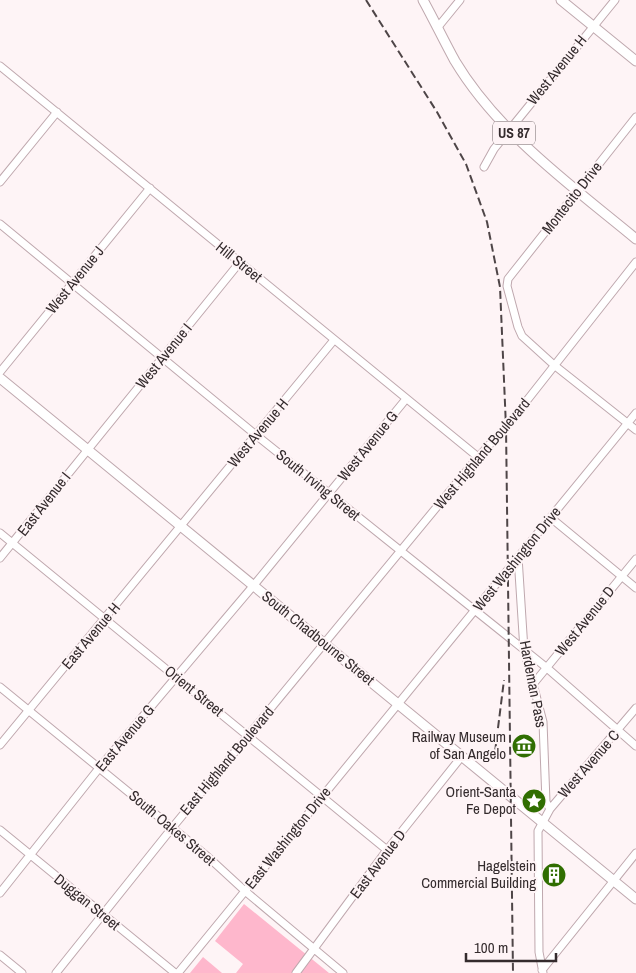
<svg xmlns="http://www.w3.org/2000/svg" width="636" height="973" font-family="'Archivo Narrow',sans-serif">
	<rect width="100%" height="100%" fill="#fef4f6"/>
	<path fill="#feb7cc" d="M244 904 329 973H236L243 964 215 941Z
		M203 957 222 973H190Z"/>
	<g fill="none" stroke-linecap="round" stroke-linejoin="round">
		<defs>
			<path id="minor" d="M438 27 460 0
				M0 66 478 457
				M636 117 508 279 507 286 518 327 522 336 554 365 636 430
				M484 167 494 149 615 0
				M0 182 57 112
				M0 224 256 435 547 668 636 746
				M0 372 150 188
				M551 518 636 588
				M0 533 387 850
				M518 557 524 650 543 722 546 802 550 809
				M0 558 240 262
				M534 683 636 559
				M0 687 208 857 245 891 343 973
				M0 745 334 340
				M0 830 175 973
				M0 893 100 767 254 585 406 399
				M0 955 22 973
				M542 970 636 853
				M56 973 172 828 478 457 506 427 636 262
				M178 973 636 413
				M296 973 387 850 462 756
				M543 973 539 952 538 831 550 809 636 708"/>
			<path id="major" d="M423 0C434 20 444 41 455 61 498 133 572 186 636 239
				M561 0 636 61
				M0 378 636 899"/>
		</defs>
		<use href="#minor" stroke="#bfa8ae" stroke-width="9"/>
		<use href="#major" stroke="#bfa8ae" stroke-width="11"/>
		<use href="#minor" stroke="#fff" stroke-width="7"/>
		<use href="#major" stroke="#fff" stroke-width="9"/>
		<path stroke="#4e4547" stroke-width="2" stroke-dasharray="8 4" stroke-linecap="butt" d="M366 0 437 112 466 164 487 222 500 287 506 427 513 973
			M495 752 504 680"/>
	</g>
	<defs>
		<symbol id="museum-disc" viewBox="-11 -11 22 22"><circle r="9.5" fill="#306e01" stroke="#fef4f6"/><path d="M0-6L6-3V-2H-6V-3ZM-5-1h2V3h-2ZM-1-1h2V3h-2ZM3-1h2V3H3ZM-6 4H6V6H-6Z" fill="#fff"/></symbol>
		<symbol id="sight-disc" viewBox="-11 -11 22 22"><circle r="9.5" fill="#306e01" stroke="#fef4f6"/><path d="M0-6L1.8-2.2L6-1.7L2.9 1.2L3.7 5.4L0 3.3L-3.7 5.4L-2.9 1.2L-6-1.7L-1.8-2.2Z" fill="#fff"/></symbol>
		<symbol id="building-disc" viewBox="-11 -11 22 22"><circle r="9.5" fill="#306e01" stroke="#fef4f6"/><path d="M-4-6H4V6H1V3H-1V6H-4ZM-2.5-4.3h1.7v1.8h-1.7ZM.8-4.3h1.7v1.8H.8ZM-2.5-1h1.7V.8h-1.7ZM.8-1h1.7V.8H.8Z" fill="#fff"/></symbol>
	</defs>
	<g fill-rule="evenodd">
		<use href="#museum-disc" x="510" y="732" width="28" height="28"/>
		<use href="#sight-disc" x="520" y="787" width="28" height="28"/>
		<use href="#building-disc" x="540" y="861" width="28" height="28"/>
	</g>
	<g text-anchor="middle" stroke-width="4" stroke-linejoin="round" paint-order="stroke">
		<rect fill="#fef4f6" stroke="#716769" stroke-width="1" x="493" y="121.5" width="42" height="23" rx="4"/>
		<g font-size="14" font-weight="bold" fill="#342b2d">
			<text x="514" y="138">US 87</text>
		</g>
		<g font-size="15" fill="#342b2d" stroke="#fef4f6">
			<text transform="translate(557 70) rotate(-51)" y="5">West Avenue H</text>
			<text transform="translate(572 198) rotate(-52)" y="5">Montecito Drive</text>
			<text transform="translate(239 262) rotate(39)" y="5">Hill Street</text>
			<text transform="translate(75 280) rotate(-51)" y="5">West Avenue J</text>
			<text transform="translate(164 356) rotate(-51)" y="5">West Avenue I</text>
			<text transform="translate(258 433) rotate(-50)" y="5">West Avenue H</text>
			<text transform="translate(368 446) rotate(-51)" y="5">West Avenue G</text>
			<text transform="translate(482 454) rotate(-50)" y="5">West Highland Boulevard</text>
			<text transform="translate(318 485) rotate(39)" y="5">South Irving Street</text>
			<text transform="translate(44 504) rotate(-52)" y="5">East Avenue I</text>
			<text transform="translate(517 559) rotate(-51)" y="5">West Washington Drive</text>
			<text transform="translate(585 621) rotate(-51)" y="5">West Avenue D</text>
			<text transform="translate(91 636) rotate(-50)" y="5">East Avenue H</text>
			<text transform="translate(318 638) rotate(39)" y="5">South Chadbourne Street</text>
			<text transform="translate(533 684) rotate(79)" y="5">Hardeman Pass</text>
			<text transform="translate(194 691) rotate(39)" y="5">Orient Street</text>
			<text transform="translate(125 738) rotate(-50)" y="5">East Avenue G</text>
			<text transform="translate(227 761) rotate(-50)" y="5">East Highland Boulevard</text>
			<text transform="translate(589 764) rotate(-49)" y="5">West Avenue C</text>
			<text transform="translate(172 828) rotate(40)" y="5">South Oakes Street</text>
			<text transform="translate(288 838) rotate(-51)" y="5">East Washington Drive</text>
			<text transform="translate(378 864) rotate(-53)" y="5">East Avenue D</text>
			<text transform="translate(87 902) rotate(39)" y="5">Duggan Street</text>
		</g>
		<g font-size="15" fill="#342b2d" stroke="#fef4f6" text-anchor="end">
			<text x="506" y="742">Railway Museum<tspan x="506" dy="17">of San Angelo</tspan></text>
			<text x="516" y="797">Orient-Santa<tspan x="516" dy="17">Fe Depot</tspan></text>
			<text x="536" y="871">Hagelstein<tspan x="536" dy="17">Commercial Building</tspan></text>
		</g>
	</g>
	<path d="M466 953v8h90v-8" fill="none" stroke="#342b2d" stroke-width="2.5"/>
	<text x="474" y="953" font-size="15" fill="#342b2d" stroke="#fef4f6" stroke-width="4" paint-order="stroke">100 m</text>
</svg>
